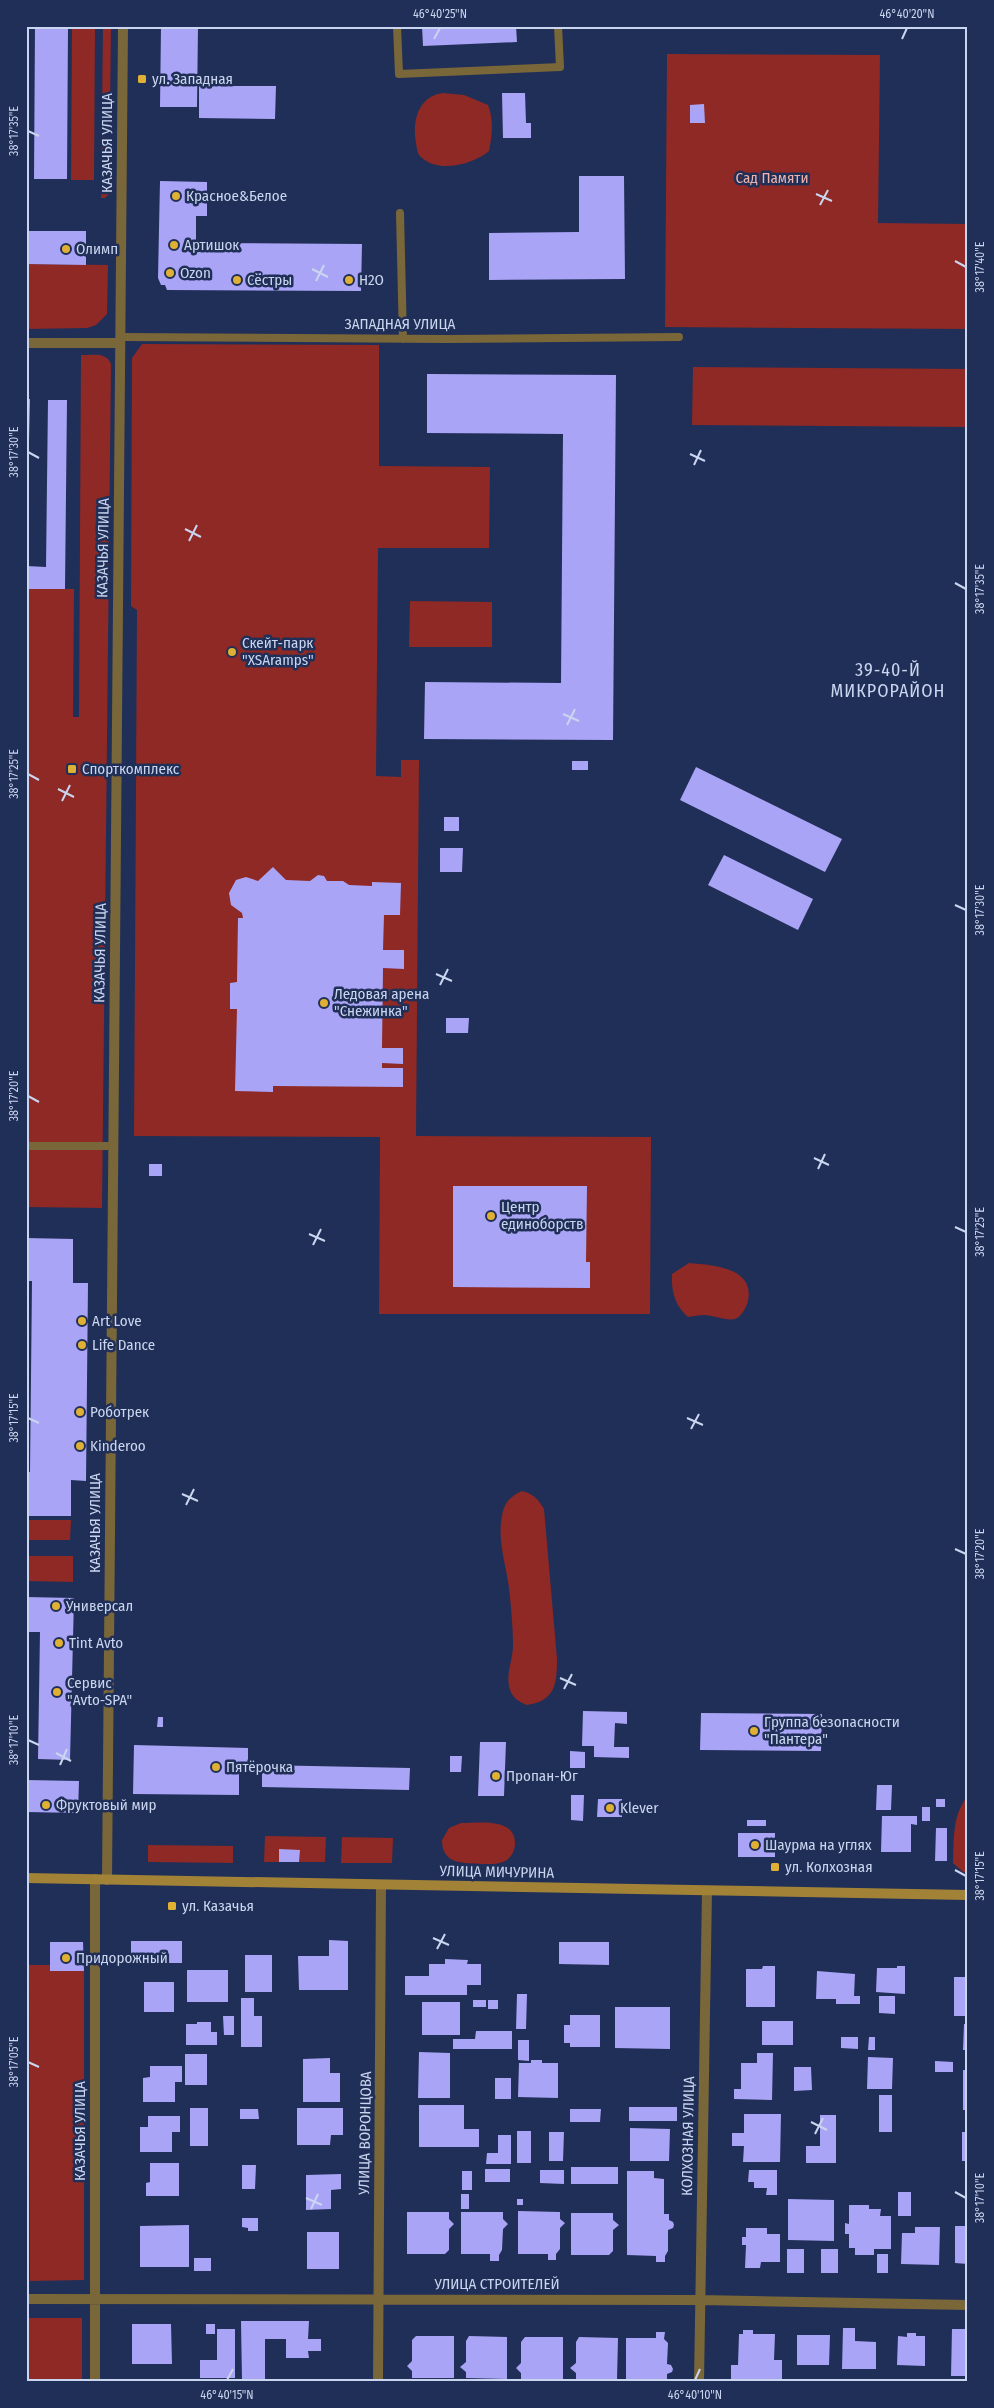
<svg xmlns="http://www.w3.org/2000/svg" width="994" height="2408" font-family="'Fira Sans Condensed',sans-serif">
	<rect width="100%" height="100%" fill="#202f57"/>
	<path fill="#8e2925" d="M72 26H95L94 180H71Z
		M103 26H111L110 108 105 117 104 152 109 161V194L105 198H101Z
		M667 54 880 55 878 223 968 224V329L665 327Z
		M443 93 464 95 488 105C494 120 492 135 489 151 474 164 438 174 421 157 417 154 417 148 416 143 412 122 418 96 443 93Z
		M26 264 108 265 107 314 96 325 87 328 26 329Z
		M142 344 379 345V466L490 467 489 548H378L376 776 401 777V760H419L416 1136 651 1137 650 1314H379L380 1137 134 1136 137 610 131 606 132 358Z
		M81 355C93 355 107 352 111 364L102 1208 26 1207V589H74L73 717H79Z
		M693 367 968 369V427L692 425Z
		M410 601 492 602V647H409Z
		M689 1263C712 1265 755 1267 748 1301 746 1308 742 1316 735 1319 726 1321 713 1315 704 1315 699 1315 694 1316 688 1317 675 1306 671 1291 672 1274Z
		M522 1491C534 1494 538 1499 544 1509L557 1659C557 1684 555 1701 527 1705 519 1702 513 1698 510 1690 505 1674 513 1661 513 1645 513 1627 511 1606 509 1588 506 1564 497 1540 502 1516 504 1502 511 1496 522 1491Z
		M26 1520H71L70 1540H26Z
		M26 1556H73V1582L26 1581Z
		M968 1796V1873L963 1872 953 1863C954 1840 952 1814 968 1796Z
		M461 1823C478 1823 515 1817 515 1843 515 1850 512 1856 507 1860 499 1865 489 1864 481 1864 462 1863 442 1864 442 1840L449 1828Z
		M265 1836 326 1837 325 1862H264Z
		M342 1837 393 1838 392 1863H341Z
		M148 1845 233 1846V1863L148 1862Z
		M29 1965H50L51 1971H84V2280L30 2281Z
		M29 2318H82V2382H29Z"/>
	<path fill="#aaa4f7" d="M35 26H68L67 179H34Z
		M161 26H198L197 107H160Z
		M422 26H516L517 42 423 46Z
		M199 86H276L275 119 199 118Z
		M502 93H525L526 123H531V138H503Z
		M704 104 705 123H690V105Z
		M579 176H624L625 279 489 280V233L579 232Z
		M160 181 207 182V216H196V252H202V243L362 244 361 291 167 290 165 285H161L158 278Z
		M26 231H86V265L26 264Z
		M427 374 616 375 613 740 424 739 425 682 561 683 563 434 427 433Z
		M26 399H30L29 441H26Z
		M48 400H67L65 589H26V566L46 567Z
		M572 761H588V770H572Z
		M696 767 842 839 825 872 680 800Z
		M444 817H459V831H444Z
		M440 848H463L462 872H440Z
		M724 855 813 899 798 930 708 885Z
		M273 867 286 880 310 881 318 875 324 876 327 881H343L349 885 372 886V882L401 883 400 915H384L383 950H404V969L383 968 382 1048H403V1064L382 1063V1068H403V1087L273 1086V1092L235 1091 237 1009H230V983L237 982 238 918H243L242 913 231 905 229 893 236 880 246 877 258 881Z
		M446 1018H469L468 1033H446Z
		M149 1164H162V1176H149Z
		M453 1186H587L586 1262H590V1288L453 1287Z
		M26 1238 73 1239V1283H88L86 1481 71 1480V1516H26V1472H30L32 1281H26Z
		M26 1597 74 1598 70 1760 38 1759 40 1632H26Z
		M583 1711 627 1712V1724L615 1723 614 1747H629V1758L594 1757V1746H582Z
		M701 1713 822 1714 821 1751 700 1750Z
		M158 1717H163V1727H157Z
		M480 1742H506L504 1796H478Z
		M134 1745 248 1748V1767H239V1795L133 1794Z
		M570 1751 585 1752V1768H570Z
		M450 1756H462L461 1772H450Z
		M262 1765 410 1768 409 1790 262 1787Z
		M26 1780 79 1781 78 1813 26 1812Z
		M877 1785H892L891 1810H876Z
		M571 1795H584L583 1821 571 1820Z
		M598 1799H622V1817H597Z
		M936 1799H945V1807H936Z
		M922 1807H930V1821H922Z
		M882 1816H917V1825L911 1824V1852H881Z
		M747 1820H766V1826H747Z
		M936 1828H947V1861H935Z
		M738 1833H775V1857H738Z
		M279 1849 300 1850 299 1862H279Z
		M329 1940 348 1941V1990H299L298 1956H329Z
		M131 1941H182V1963H131Z
		M50 1942H83L84 1971H50Z
		M559 1942H609V1965L559 1964Z
		M245 1955H272V1992H245Z
		M445 1959 468 1960 467 1964H481V1985H467V1995H405V1976H429V1964H445Z
		M763 1966H775V2007H746V1969H762Z
		M897 1966H905V1994L876 1992 877 1968H897Z
		M187 1970H228V2002H187Z
		M817 1971 855 1974 854 1996H860V2004H836V1999H816Z
		M954 1977H968V2016H954Z
		M144 1982H174V2012H144Z
		M517 1994H527L526 2029H516Z
		M879 1996H895V2014L879 2013Z
		M241 1998H254V2016H262V2047H241Z
		M473 2000H486V2007H473Z
		M488 2000H498V2009H488Z
		M422 2002H460V2035H422Z
		M615 2007H670V2049L615 2048Z
		M570 2015H600V2047H570V2043H564V2025H570Z
		M223 2016H234V2035H224Z
		M762 2021H793V2045H762Z
		M197 2022H211V2032H217V2045H186V2024H197Z
		M964 2024H968V2050H963Z
		M476 2031H512V2049H453V2039H475Z
		M841 2037H858V2049L841 2048Z
		M869 2037H875V2050H868Z
		M518 2040H529V2061L518 2060Z
		M419 2052 450 2053V2098H418Z
		M757 2053H773L772 2100 734 2099V2089H741V2063H757Z
		M185 2054H207V2085H185Z
		M868 2057 893 2058 892 2089H867Z
		M330 2058V2073H340V2102H303V2059Z
		M531 2060H542V2063H558V2098L518 2097 519 2063H531Z
		M935 2061 953 2062V2072H935Z
		M150 2066H182V2082H175V2102H143V2078L150 2077Z
		M794 2067H811L812 2090 794 2091Z
		M963 2070H968V2110H963Z
		M495 2078H511V2099H495Z
		M879 2095H892V2132H879Z
		M419 2105H464V2129H479V2147H419Z
		M629 2107H677V2121H629Z
		M190 2108H208V2146H190Z
		M297 2108H343V2135H331L330 2145H297Z
		M240 2109H258L259 2119H240Z
		M570 2109H601L600 2122H570Z
		M744 2114H781L780 2162H743L744 2146H732V2133H744Z
		M820 2115H836V2163H806V2146H820Z
		M148 2116H180V2132H172V2152H140V2127H148Z
		M630 2128 670 2129 669 2161H630Z
		M517 2131H531V2163H517Z
		M549 2132H564L563 2161H549Z
		M962 2132H968V2161H962Z
		M498 2135H511V2164H486L487 2153H498Z
		M150 2163H179V2196H146V2183L150 2182Z
		M242 2165H256L255 2189H242Z
		M571 2167H618V2184H571Z
		M485 2169H510V2182H485Z
		M540 2170H564V2184L540 2183Z
		M749 2170H777V2195H766L767 2188H754V2182H748Z
		M462 2171H472V2190H462Z
		M627 2171H654V2178L664 2179V2214H669V2220L673 2222 674 2225 673 2228 668 2230V2251L665 2256V2262H656V2256L627 2255Z
		M341 2174V2189L331 2190V2209L306 2210V2175Z
		M898 2192H911V2216H898Z
		M461 2194H469V2209H461Z
		M517 2199H523V2205H517Z
		M788 2199 834 2200V2241L788 2240Z
		M849 2205H869V2209H881L880 2216H891V2249H874V2255H855V2248H849V2234H845V2223L849 2224Z
		M518 2211 560 2212V2219L565 2223 560 2228V2249L556 2254V2260H548V2254H518Z
		M407 2212H449V2219L454 2224 449 2229V2250L445 2254H407Z
		M461 2212H503V2219L508 2224 503 2229 502 2250 499 2255V2261H490V2254H461Z
		M571 2213H613V2220L619 2225 613 2230V2251L609 2255H571Z
		M242 2218H258V2231H248V2228L242 2227Z
		M26 2225H29V2239H26Z
		M189 2225V2267H140V2226Z
		M955 2226H968V2264L955 2263Z
		M915 2227H940L939 2265 901 2264 902 2233H915Z
		M746 2228H767V2234H780V2262H761L760 2268H745L746 2245H742V2237H746Z
		M307 2232H339V2269H307Z
		M787 2249H804V2273H787Z
		M821 2249H838V2273H821Z
		M877 2254H888V2273H877Z
		M194 2258H211V2271H194Z
		M241 2321H309L308 2339H321V2351H308L309 2358H286V2339H265V2381H242Z
		M132 2324H171L172 2364H132Z
		M206 2324H215V2334H206Z
		M843 2328H855V2341L876 2342V2369H842Z
		M217 2329H235V2378H200V2360H217Z
		M952 2329H965V2336H968V2376H951Z
		M743 2330H753V2334H775L774 2360H782V2382H731V2365H738L739 2334H743Z
		M656 2332H665L664 2339 668 2343 667 2364 671 2365 673 2369 672 2372 667 2374V2381L626 2380V2338H656Z
		M907 2333H916V2336H925V2366L897 2365 898 2336 907 2337Z
		M797 2335H830L829 2365H797Z
		M416 2336H454V2378H412V2371L407 2366 412 2361V2340Z
		M469 2336 507 2337V2379L466 2378V2372L460 2367 466 2362V2341Z
		M525 2337H563V2380L521 2379V2373L516 2368 521 2363V2342Z
		M579 2337 618 2338 617 2380H576V2373L570 2368 576 2363V2342Z
		M26 2363H29V2382H26Z"/>
	<g fill="none" stroke-linecap="round" stroke-linejoin="round">
		<path stroke="#796639" stroke-width="8" d="M397 26 399 74 560 67 558 26
			M400 213 403 339
			M120 337 446 339 679 337
			M26 1146H113"/>
		<path stroke="#796639" stroke-width="10" d="M26 343H120
			M95 1879V2382
			M107 1880 123 26
			M26 2299 701 2300 968 2305
			M378 2382 381 1885
			M699 2382 707 1891"/>
		<path stroke="#a18237" stroke-width="10" d="M26 1878 968 1895"/>
	</g>
	<path fill="none" stroke="#cad5ef" stroke-width="2" d="M434 39 440 28M902 39 907 28M28 131 39 136M816 194 832 201M820 205 828 190M955 261 966 267M312 269 328 277M316 281 324 265M28 452 39 458M690 454 705 461M694 465 701 450M185 529 201 537M189 541 197 525M955 583 966 589M563 714 579 721M567 725 575 709M28 774 39 780M58 789 74 797M62 801 70 785M955 905 966 910M436 974 452 981M440 985 448 969M28 1096 39 1102M814 1158 829 1165M818 1169 825 1154M955 1227 966 1232M309 1234 325 1241M313 1245 321 1229M28 1418 39 1423M687 1418 703 1425M691 1429 699 1414M182 1494 198 1501M186 1505 194 1489M955 1549 966 1554M560 1678 576 1685M564 1689 572 1674M28 1740 39 1745M56 1753 71 1761M60 1765 67 1749M955 1870 966 1876M433 1938 449 1945M437 1949 445 1934M28 2062 39 2067M811 2122 827 2130M815 2134 823 2118M955 2192 966 2198M306 2198 322 2205M311 2209 318 2194M227 2380 233 2369M695 2380 700 2369"/>
	<g fill="#dfb034" stroke="#202f57" stroke-width="2">
		<rect x="137" y="74" width="10" height="10" rx="2.5"/>
		<circle cx="176" cy="196" r="5"/>
		<circle cx="174" cy="245" r="5"/>
		<circle cx="66" cy="249" r="5"/>
		<circle cx="170" cy="273" r="5"/>
		<circle cx="237" cy="280" r="5"/>
		<circle cx="349" cy="280" r="5"/>
		<circle cx="232" cy="652" r="5"/>
		<rect x="67" y="764" width="10" height="10" rx="2.5"/>
		<circle cx="324" cy="1003" r="5"/>
		<circle cx="491" cy="1216" r="5"/>
		<circle cx="82" cy="1321" r="5"/>
		<circle cx="82" cy="1345" r="5"/>
		<circle cx="80" cy="1412" r="5"/>
		<circle cx="80" cy="1446" r="5"/>
		<circle cx="56" cy="1606" r="5"/>
		<circle cx="59" cy="1643" r="5"/>
		<circle cx="57" cy="1692" r="5"/>
		<circle cx="754" cy="1731" r="5"/>
		<circle cx="216" cy="1767" r="5"/>
		<circle cx="496" cy="1776" r="5"/>
		<circle cx="46" cy="1805" r="5"/>
		<circle cx="610" cy="1808" r="5"/>
		<circle cx="755" cy="1845" r="5"/>
		<rect x="770" y="1862" width="10" height="10" rx="2.5"/>
		<rect x="167" y="1901" width="10" height="10" rx="2.5"/>
		<circle cx="66" cy="1958" r="5"/>
	</g>
	<g text-anchor="middle" stroke-width="5" stroke-linejoin="round" paint-order="stroke">
		<g font-size="15" fill="#cad5ef" stroke="#202f57" text-anchor="start">
			<text x="152" y="84">ул. Западная</text>
			<text x="186" y="201">Красное&amp;Белое</text>
			<text x="184" y="250">Артишок</text>
			<text x="76" y="254">Олимп</text>
			<text x="180" y="278">Ozon</text>
			<text x="247" y="285">Сёстры</text>
			<text x="359" y="285">H2O</text>
			<text x="242" y="648">Скейт-парк<tspan x="242" dy="17">"XSAramps"</tspan></text>
			<text x="82" y="774">Спорткомплекс</text>
			<text x="334" y="999">Ледовая арена<tspan x="334" dy="17">"Снежинка"</tspan></text>
			<text x="501" y="1212">Центр<tspan x="501" dy="17">единоборств</tspan></text>
			<text x="92" y="1326">Art Love</text>
			<text x="92" y="1350">Life Dance</text>
			<text x="90" y="1417">Роботрек</text>
			<text x="90" y="1451">Kinderoo</text>
			<text x="66" y="1611">Универсал</text>
			<text x="69" y="1648">Tint Avto</text>
			<text x="67" y="1688">Сервис<tspan x="67" dy="17">"Avto-SPA"</tspan></text>
			<text x="764" y="1727">Группа безопасности<tspan x="764" dy="17">"Пантера"</tspan></text>
			<text x="226" y="1772">Пятёрочка</text>
			<text x="506" y="1781">Пропан-Юг</text>
			<text x="56" y="1810">Фруктовый мир</text>
			<text x="620" y="1813">Klever</text>
			<text x="765" y="1850">Шаурма на углях</text>
			<text x="785" y="1872">ул. Колхозная</text>
			<text x="182" y="1911">ул. Казачья</text>
			<text x="76" y="1963">Придорожный</text>
		</g>
		<g font-size="15" fill="#cad5ef" stroke="#202f57">
			<text transform="translate(107 143) rotate(-90)" y="5">КАЗАЧЬЯ УЛИЦА</text>
			<text x="400" y="329">ЗАПАДНАЯ УЛИЦА</text>
			<text transform="translate(103 548) rotate(-89)" y="5">КАЗАЧЬЯ УЛИЦА</text>
			<text transform="translate(100 953) rotate(-89)" y="5">КАЗАЧЬЯ УЛИЦА</text>
			<text transform="translate(95 1523) rotate(-90)" y="5">КАЗАЧЬЯ УЛИЦА</text>
			<text transform="translate(497 1872) rotate(1)" y="5">УЛИЦА МИЧУРИНА</text>
			<text transform="translate(80 2131) rotate(-90)" y="5">КАЗАЧЬЯ УЛИЦА</text>
			<text transform="translate(365 2133) rotate(-89)" y="5">УЛИЦА ВОРОНЦОВА</text>
			<text transform="translate(688 2136) rotate(-89)" y="5">КОЛХОЗНАЯ УЛИЦА</text>
			<text x="497" y="2289">УЛИЦА СТРОИТЕЛЕЙ</text>
		</g>
		<g font-size="15" fill="#f0b4ad" stroke="#202f57">
			<text x="772" y="183">Сад Памяти</text>
		</g>
		<g font-size="18" letter-spacing="1" fill="#cad5ef" stroke="#202f57">
			<text x="888" y="676">39-40-Й<tspan x="888" dy="21">МИКРОРАЙОН</tspan></text>
		</g>
	</g>
	<rect width="994" height="2408" fill="none" stroke="#202f57" stroke-width="55"/>
	<rect x="28" y="28" width="938" height="2352" fill="none" stroke="#cad5ef" stroke-width="2"/>
	<g font-size="12" text-anchor="middle" fill="#cad5ef">
		<text x="440" y="18">46°40'25"N</text>
		<text x="907" y="18">46°40'20"N</text>
		<text transform="translate(14 131) rotate(-90)" y="4">38°17'35"E</text>
		<text transform="translate(980 267) rotate(-90)" y="4">38°17'40"E</text>
		<text transform="translate(14 452) rotate(-90)" y="4">38°17'30"E</text>
		<text transform="translate(980 589) rotate(-90)" y="4">38°17'35"E</text>
		<text transform="translate(14 774) rotate(-90)" y="4">38°17'25"E</text>
		<text transform="translate(980 910) rotate(-90)" y="4">38°17'30"E</text>
		<text transform="translate(14 1096) rotate(-90)" y="4">38°17'20"E</text>
		<text transform="translate(980 1232) rotate(-90)" y="4">38°17'25"E</text>
		<text transform="translate(14 1418) rotate(-90)" y="4">38°17'15"E</text>
		<text transform="translate(980 1554) rotate(-90)" y="4">38°17'20"E</text>
		<text transform="translate(14 1740) rotate(-90)" y="4">38°17'10"E</text>
		<text transform="translate(980 1876) rotate(-90)" y="4">38°17'15"E</text>
		<text transform="translate(14 2062) rotate(-90)" y="4">38°17'05"E</text>
		<text transform="translate(980 2198) rotate(-90)" y="4">38°17'10"E</text>
		<text x="227" y="2399">46°40'15"N</text>
		<text x="695" y="2399">46°40'10"N</text>
	</g>
</svg>
